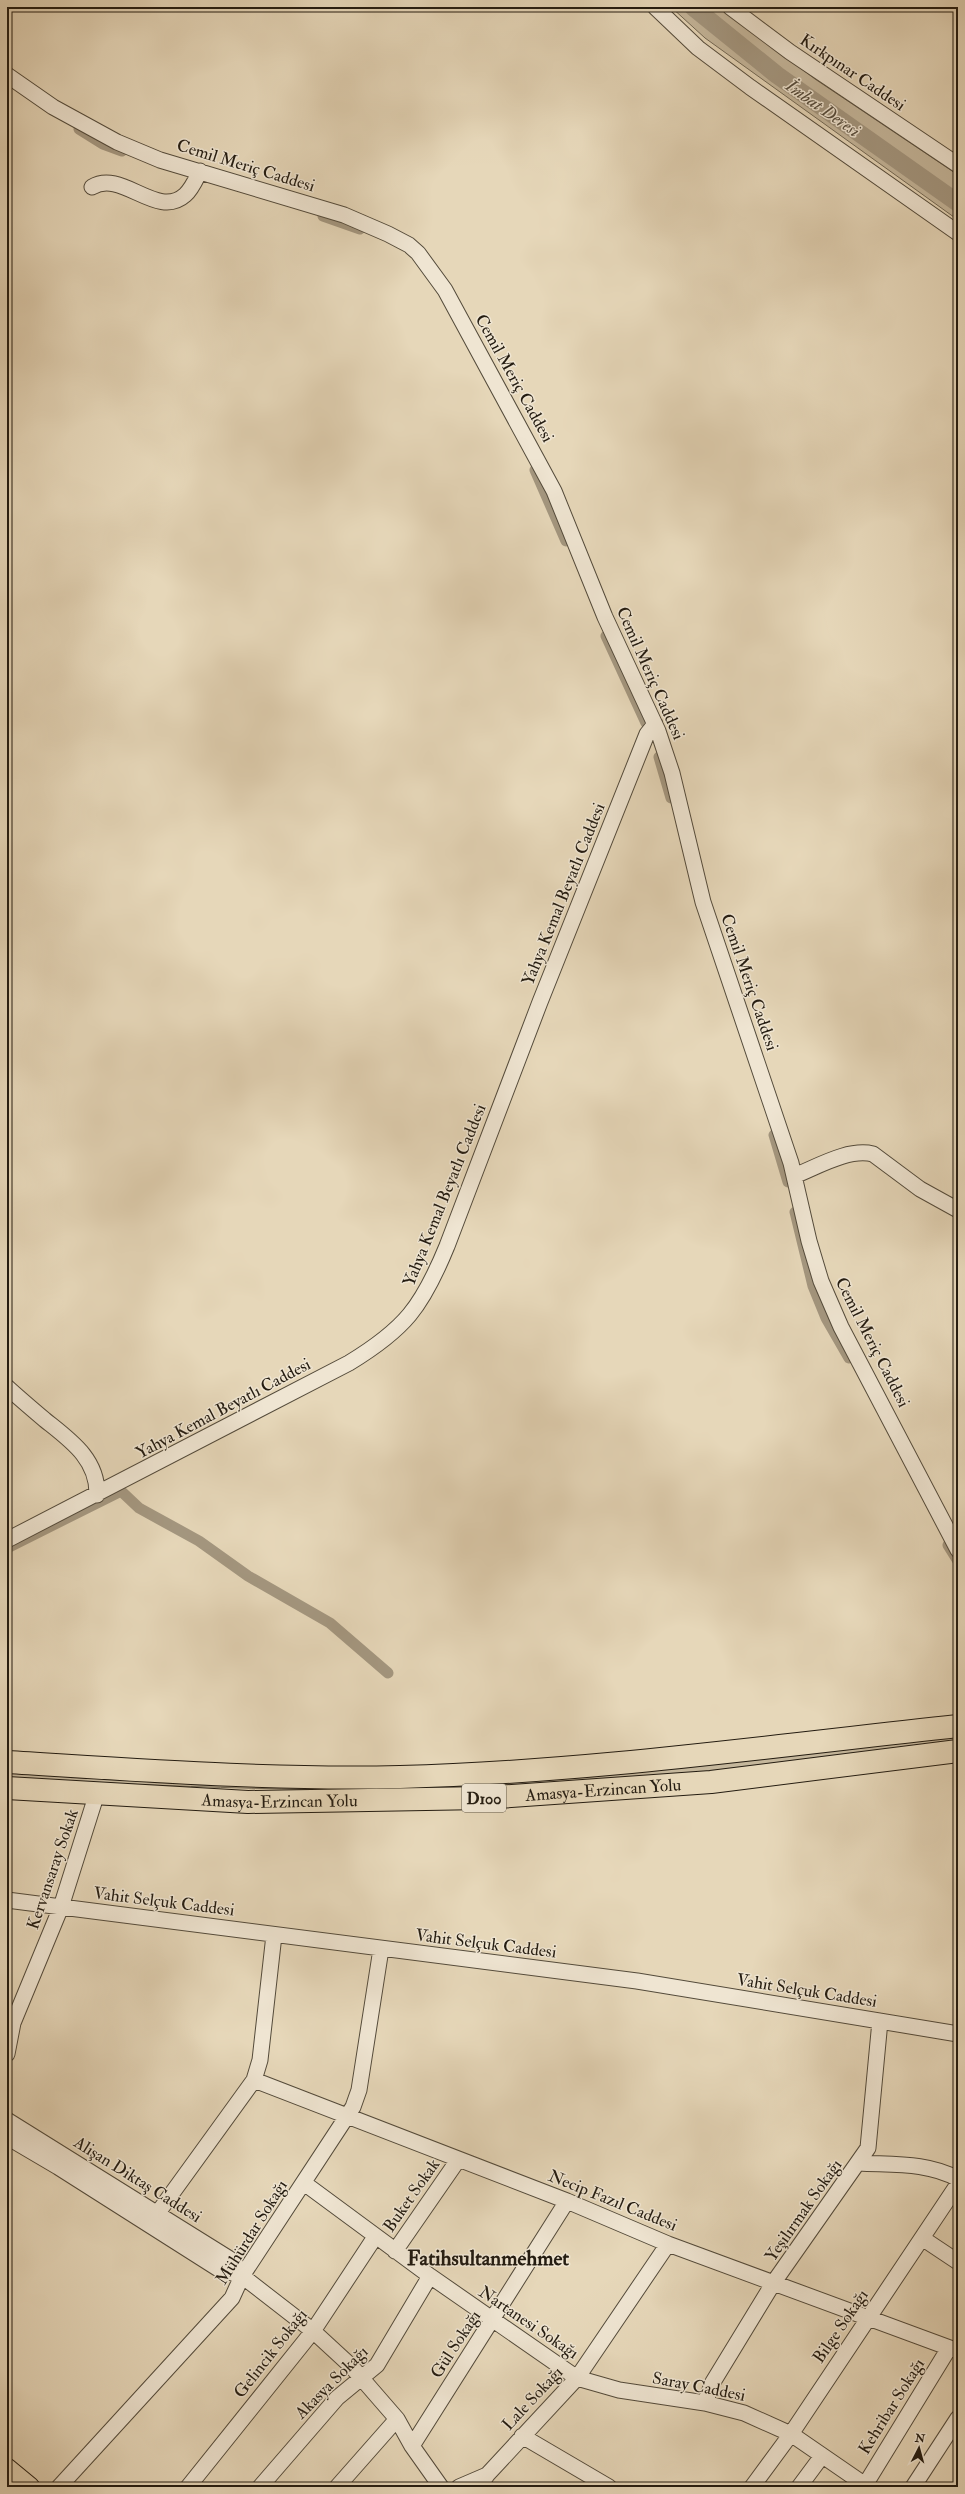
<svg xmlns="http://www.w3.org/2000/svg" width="965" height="2494" font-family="'IM FELL Double Pica',serif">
	<rect width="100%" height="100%" fill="#e6d7b9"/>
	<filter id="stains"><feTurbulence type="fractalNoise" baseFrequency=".005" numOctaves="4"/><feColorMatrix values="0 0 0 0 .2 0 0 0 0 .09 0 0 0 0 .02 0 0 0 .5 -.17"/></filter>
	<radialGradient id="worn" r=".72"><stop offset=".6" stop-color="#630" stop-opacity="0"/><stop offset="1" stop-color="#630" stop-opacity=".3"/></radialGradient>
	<path fill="#c5b79c" stroke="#746a56" d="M671 7H720L815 79 958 175V220L705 38Z
		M958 1734V1740C804 1759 650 1783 496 1788 331 1793 171 1787 7 1778V1772L176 1781Z"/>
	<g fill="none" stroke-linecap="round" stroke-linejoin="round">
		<path stroke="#a49780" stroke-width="11" d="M79 129 103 144 122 151
			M323 216 360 229
			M535 470 566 541
			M606 636 646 723
			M659 757 671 798
			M774 1135 788 1182
			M795 1212 813 1286 826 1318 849 1358
			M948 1545 958 1561
			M7 1548 121 1491 139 1508 199 1541 248 1576 330 1623 388 1673"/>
		<path stroke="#a49780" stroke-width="18" d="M693 7 777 75 958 203"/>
		<defs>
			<path id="minor" d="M655 7 698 48 750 87 958 233
				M730 7 790 52 958 165
				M7 75 53 107 117 142 160 160 344 215 388 234 409 245 418 253 445 290 554 491 605 617 658 731 672 773 703 902 791 1163 809 1241 821 1281 841 1327 958 1550
				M92 187C122 169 157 220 185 195 192 189 196 179 200 171
				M794 1176C817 1167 848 1148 873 1154L920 1189 958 1210
				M7 1387C19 1398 32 1409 45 1420 70 1440 98 1459 97 1495
				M7 1540 349 1363C405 1329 422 1307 447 1246L540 1002 647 734 655 724
				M7 1900 637 1981 958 2034
				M7 2031 13 2023 61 1907 97 1793
				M7 2054 13 2023
				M254 2080 567 2201 668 2244 958 2351
				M7 2120 230 2259 236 2265 242 2276 313 2331 351 2366 397 2419 412 2446 441 2487
				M7 2137 58 2167 217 2268 242 2276
				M859 2163C892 2165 928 2162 958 2179
				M304 2183 430 2276 577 2378 619 2390 705 2403 744 2413 791 2434 868 2487
				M157 2214 254 2080 260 2060 274 1935
				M922 2238 958 2262
				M395 2251 458 2160
				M705 2403 713 2382 774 2282 868 2148 880 2021
				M522 2436 609 2487
				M412 2446 567 2201
				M865 2485 949 2348
				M59 2487 232 2298 242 2276 353 2107 359 2090 381 1949
				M188 2487 313 2331 375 2237
				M260 2487 337 2398 377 2365 430 2276
				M337 2487 397 2419
				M459 2487 487 2475
				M479 2487 487 2475 577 2378 668 2244
				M752 2487 791 2434 958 2184
				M799 2487 822 2456
				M913 2487 958 2418"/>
			<path id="major" d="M7 2468 30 2487"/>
			<g id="highway">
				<path d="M7 1762C138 1770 269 1780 400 1777 587 1772 772 1746 958 1726"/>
				<path id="s1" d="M7 1788 248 1802 483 1798 711 1782 958 1751"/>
			</g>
		</defs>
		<use href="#minor" stroke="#544b3b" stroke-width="17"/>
		<use href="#major" stroke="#241c11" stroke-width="21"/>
		<use href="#highway" stroke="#241c11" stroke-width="24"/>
		<use href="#minor" stroke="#efe5d2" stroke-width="15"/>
		<use href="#major" stroke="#e6d7b9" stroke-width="19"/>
		<use href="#highway" stroke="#e6d7b9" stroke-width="22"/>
	</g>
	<g text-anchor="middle" stroke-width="3" stroke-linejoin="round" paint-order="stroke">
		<rect fill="#efe5d2" stroke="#61584b" stroke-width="1" x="462" y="1784" width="44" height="28" rx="3"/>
		<g font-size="16" font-weight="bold" fill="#241c11">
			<text x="484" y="1804">D100</text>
		</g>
		<g font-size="17" fill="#241c11" stroke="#efe5d2">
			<text transform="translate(853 72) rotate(34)" y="6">Kırkpınar Caddesi</text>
			<text transform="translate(246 165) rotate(17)" y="6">Cemil Meriç Caddesi</text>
			<text transform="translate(515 378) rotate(61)" y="6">Cemil Meriç Caddesi</text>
			<text transform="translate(651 673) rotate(66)" y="6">Cemil Meriç Caddesi</text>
			<text transform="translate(563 894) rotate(-68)" y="6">Yahya Kemal Beyatlı Caddesi</text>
			<text transform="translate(750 982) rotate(71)" y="6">Cemil Meriç Caddesi</text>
			<text transform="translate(444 1195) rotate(-68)" y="6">Yahya Kemal Beyatlı Caddesi</text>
			<text transform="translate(873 1342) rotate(63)" y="6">Cemil Meriç Caddesi</text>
			<text transform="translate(223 1408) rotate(-28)" y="6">Yahya Kemal Beyatlı Caddesi</text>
			<text dy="6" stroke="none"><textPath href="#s1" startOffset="597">Amasya-Erzincan Yolu</textPath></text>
			<text dy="6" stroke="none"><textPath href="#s1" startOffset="273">Amasya-Erzincan Yolu</textPath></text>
			<text transform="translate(52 1869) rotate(-71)" y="6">Kervansaray Sokak</text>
			<text transform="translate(164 1901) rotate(7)" y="6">Vahit Selçuk Caddesi</text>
			<text transform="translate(486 1943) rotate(7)" y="6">Vahit Selçuk Caddesi</text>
			<text transform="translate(807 1990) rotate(9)" y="6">Vahit Selçuk Caddesi</text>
			<text transform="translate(138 2179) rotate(32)" y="6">Alişan Diktaş Caddesi</text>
			<text transform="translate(411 2195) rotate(-55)" y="6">Buket Sokak</text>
			<text transform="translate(613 2200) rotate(22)" y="6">Necip Fazıl Caddesi</text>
			<text transform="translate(803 2210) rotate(-55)" y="6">Yeşilırmak Sokağı</text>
			<text transform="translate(251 2232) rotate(-58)" y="6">Mühürdar Sokağı</text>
			<text transform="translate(529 2322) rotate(34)" y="6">Nartanesi Sokağı</text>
			<text transform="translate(840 2326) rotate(-56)" y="6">Bilge Sokağı</text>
			<text transform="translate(455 2344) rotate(-57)" y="6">Gül Sokağı</text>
			<text transform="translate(270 2353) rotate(-52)" y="6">Gelincik Sokağı</text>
			<text transform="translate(331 2382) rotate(-45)" y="6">Akasya Sokağı</text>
			<text transform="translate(699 2386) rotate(11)" y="6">Saray Caddesi</text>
			<text transform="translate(532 2398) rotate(-47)" y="6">Lale Sokağı</text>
			<text transform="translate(891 2406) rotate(-58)" y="6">Kehribar Sokağı</text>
		</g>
		<g font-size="18" font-style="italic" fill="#574d3d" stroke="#efe5d2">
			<text transform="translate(823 108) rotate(35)" y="6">İmbat Deresi</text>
		</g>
		<g font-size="21" font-weight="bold" fill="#241c11" stroke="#efe5d2">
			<text x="488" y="2265">Fatihsultanmehmet</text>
		</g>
	</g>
	<rect width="965" height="2494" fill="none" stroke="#e6d7b9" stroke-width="24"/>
	<rect x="8" y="8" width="949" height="2478" fill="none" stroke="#241c11" stroke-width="2"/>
	<rect x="12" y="12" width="941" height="2470" fill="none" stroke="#241c11"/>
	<g transform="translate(919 2448) rotate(6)" stroke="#efe5d2" stroke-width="3" paint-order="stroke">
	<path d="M0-3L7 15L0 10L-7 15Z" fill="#241c11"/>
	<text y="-6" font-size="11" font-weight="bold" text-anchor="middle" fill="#241c11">N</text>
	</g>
	<rect width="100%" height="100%" filter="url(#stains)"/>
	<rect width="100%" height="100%" fill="url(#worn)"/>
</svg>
